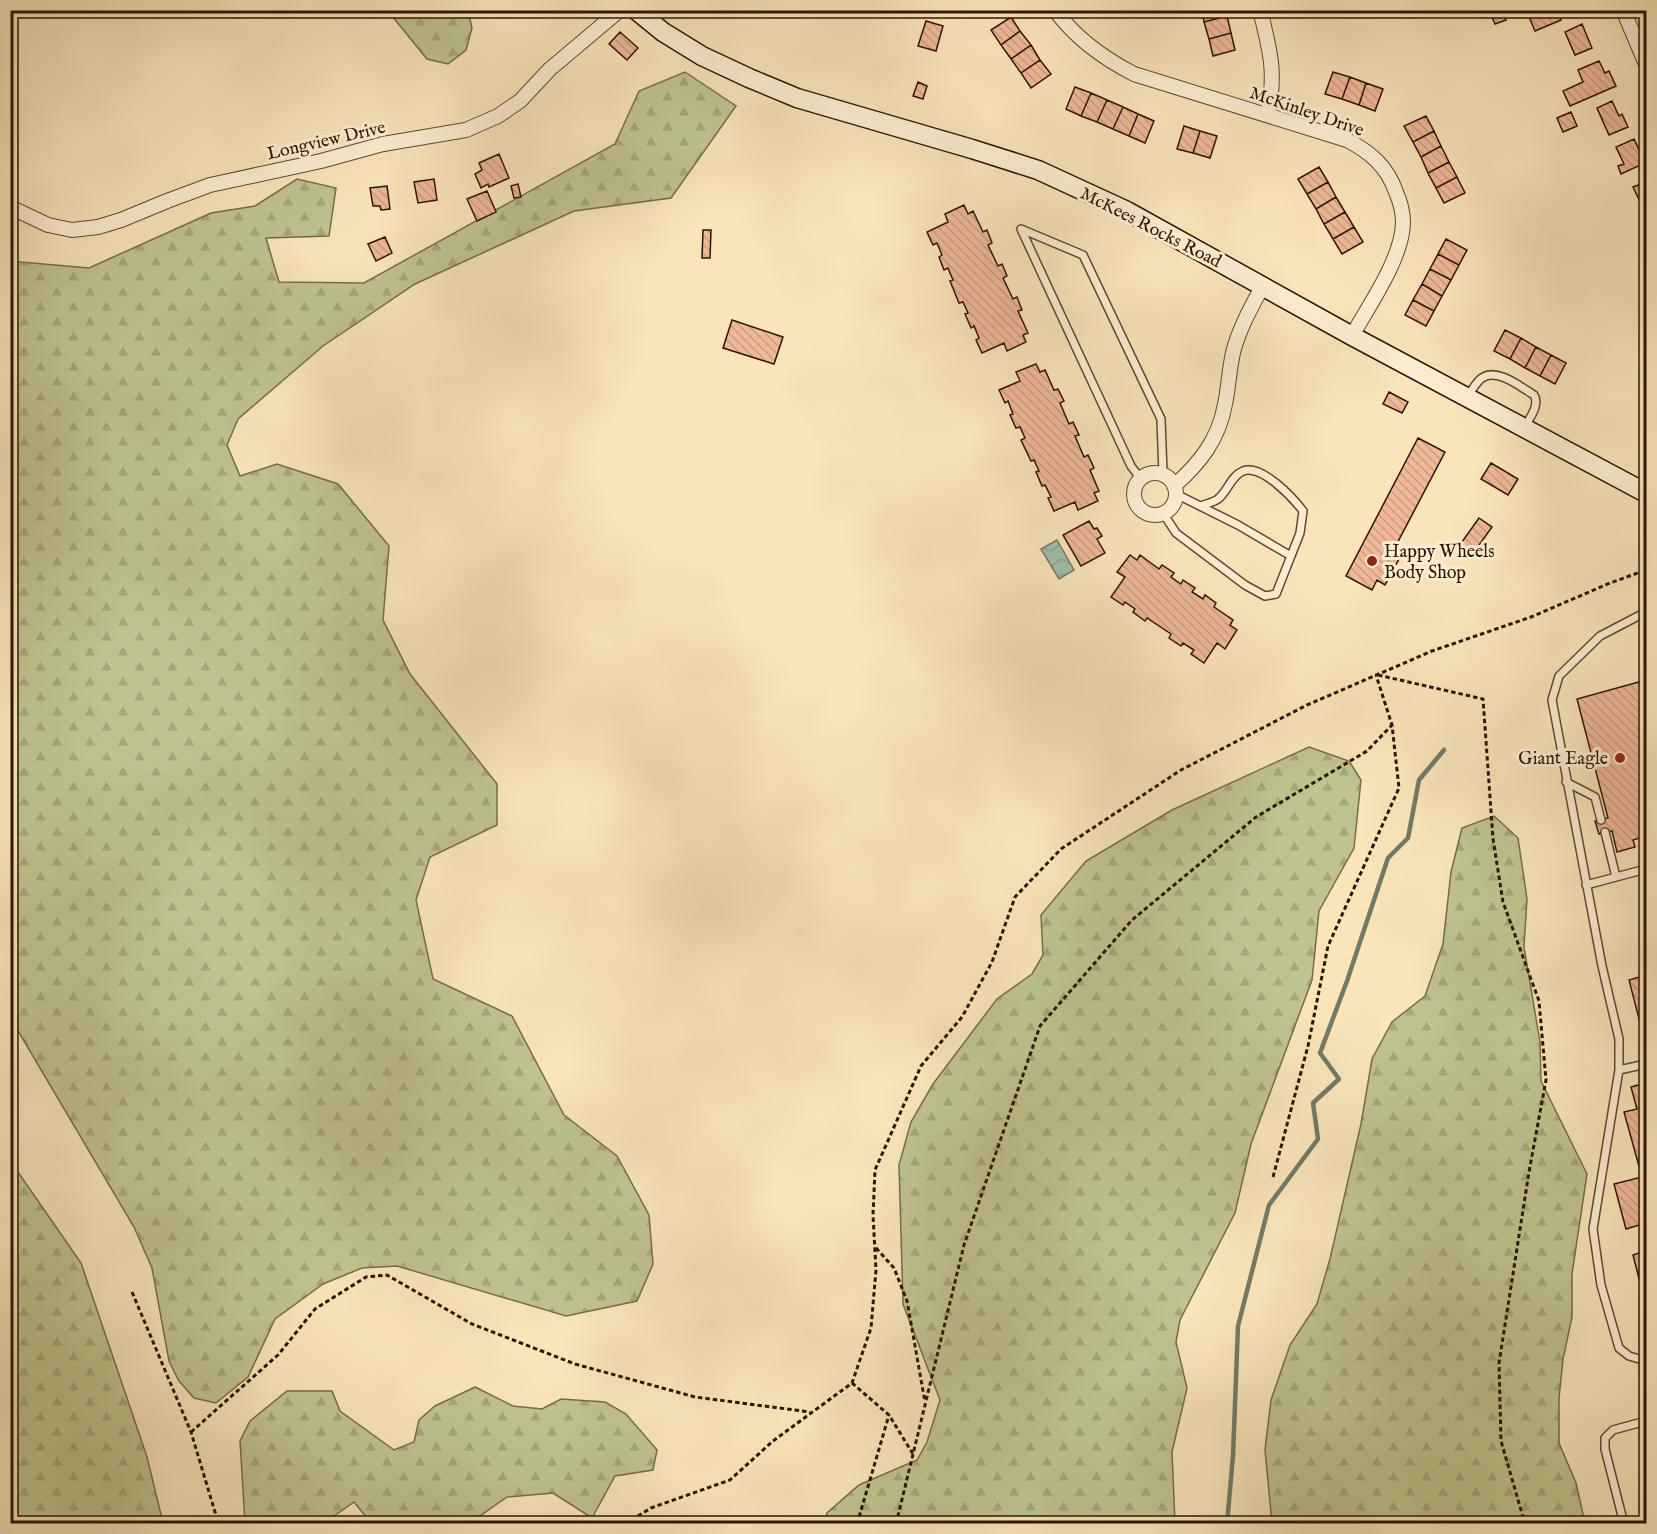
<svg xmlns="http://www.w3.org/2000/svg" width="1657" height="1534" font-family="'IM FELL English',serif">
	<defs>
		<pattern id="forest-firs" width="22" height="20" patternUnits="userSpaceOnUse" patternTransform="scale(1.5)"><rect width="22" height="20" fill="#bfc48f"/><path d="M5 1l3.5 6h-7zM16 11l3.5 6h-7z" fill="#a4a87a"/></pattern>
		<pattern id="water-waves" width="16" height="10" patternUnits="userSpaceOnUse" patternTransform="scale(1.5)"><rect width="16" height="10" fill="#9fbfad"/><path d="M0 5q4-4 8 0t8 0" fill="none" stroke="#89a393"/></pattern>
		<pattern id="building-back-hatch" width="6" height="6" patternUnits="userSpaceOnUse" patternTransform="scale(1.5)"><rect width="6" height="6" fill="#efb898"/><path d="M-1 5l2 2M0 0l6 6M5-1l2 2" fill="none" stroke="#cd9d81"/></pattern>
	</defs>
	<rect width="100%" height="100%" fill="#fae5bb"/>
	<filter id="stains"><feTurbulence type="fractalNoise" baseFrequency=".00333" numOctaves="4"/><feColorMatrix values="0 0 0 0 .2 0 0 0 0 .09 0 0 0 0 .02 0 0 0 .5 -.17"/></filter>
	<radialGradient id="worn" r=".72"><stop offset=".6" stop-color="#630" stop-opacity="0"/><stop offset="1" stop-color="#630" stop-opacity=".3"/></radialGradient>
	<path fill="url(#forest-firs)" stroke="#766c48" stroke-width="1.5" d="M388 11H468L472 28 466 50 448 64 427 59Z
		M685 72 736 106 671 198 574 211 415 284 323 346 238 419 227 445 240 476 277 464 338 484 389 546 383 620 410 674 497 784V825L430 857 416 900 433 979 512 1016 564 1115 617 1156 649 1215 653 1264 637 1301 566 1316 397 1266 362 1268 323 1284 275 1319 248 1377 216 1403 194 1398 179 1381 169 1361 152 1268 134 1227 11 1019 10 261 89 268 211 213 255 206 297 179 336 188 329 236 266 238 279 282 364 283 615 144 639 91Z
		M1309 747 1349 761 1361 780 1354 848 1319 911 1312 980 1251 1144 1235 1213 1180 1320 1176 1342 1187 1388 1172 1452 1175 1523H824L827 1513 859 1485 917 1460 927 1442 940 1400 903 1304 899 1165 911 1122 933 1084 997 999 1032 974 1043 955 1041 915 1086 861 1172 810Z
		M1494 816 1518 838 1527 899 1524 947 1540 1042 1541 1081 1587 1174 1572 1274V1317L1563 1359 1559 1398V1443L1576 1483 1585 1523H1272L1265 1450 1271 1400 1290 1345 1317 1304 1330 1259 1361 1124 1372 1059 1392 1022 1425 996 1443 944 1451 872 1462 828Z
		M11 1162 81 1263 147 1457 163 1523H11Z
		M475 1387 513 1406 542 1409 561 1399 605 1402 626 1414 657 1450 653 1470 615 1476 592 1518 553 1493 507 1497 470 1523H371L354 1502 324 1523H245L240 1441 250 1421 287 1391H332L340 1411 394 1450 414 1442 419 1420 435 1406Z"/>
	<path fill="url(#water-waves)" stroke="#717b68" stroke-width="1.5" d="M1057 540 1074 570 1059 579 1041 549Z"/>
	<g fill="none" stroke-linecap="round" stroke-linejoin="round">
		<path stroke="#717b68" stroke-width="4.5" d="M1227 1524 1233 1456 1238 1326 1269 1205 1318 1139 1313 1103 1339 1079 1320 1053 1347 981 1388 858 1408 838 1419 780 1444 750"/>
	</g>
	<path fill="url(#building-back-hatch)" stroke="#2c1400" stroke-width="1.5" d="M1202 10H1226L1227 16 1204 22Z
		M1529 10H1568L1559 15 1561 20 1535 31 1527 12Z
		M1503 13 1506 20 1495 24 1492 17Z
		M1227 16 1231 33 1209 39 1204 22Z
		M1011 17 1020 31 1001 45 991 30Z
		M926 21 943 26 936 51 918 46Z
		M1582 24 1592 48 1575 55 1565 32Z
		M1020 31 1031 45 1011 59 1001 45Z
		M620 32 638 48 627 60 609 44Z
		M1231 33 1235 50 1213 56 1209 39Z
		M1031 45 1040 60 1021 73 1011 59Z
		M1040 60 1051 74 1031 88 1021 73Z
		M1599 61 1605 73 1609 71 1616 86 1570 106 1563 91 1583 82 1578 70Z
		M1333 72 1350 77 1342 99 1325 94Z
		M1350 77 1366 83 1359 105 1342 99Z
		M918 82 927 86 923 99 913 96Z
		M1366 83 1383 89 1375 111 1359 105Z
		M1075 87 1091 93 1081 116 1066 109Z
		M1091 93 1107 100 1097 122 1081 116Z
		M1107 100 1123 107 1113 129 1097 122Z
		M1612 101 1619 116 1622 114 1628 127 1609 135 1597 108Z
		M1123 107 1138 114 1129 136 1113 129Z
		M1571 112 1577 126 1563 132 1557 118Z
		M1138 114 1154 121 1145 143 1129 136Z
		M1426 116 1434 131 1413 142 1404 126Z
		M1184 126 1200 131 1193 153 1177 149Z
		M1200 131 1217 136 1210 158 1193 153Z
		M1434 131 1441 146 1421 157 1413 142Z
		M1634 139 1645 163 1621 174 1618 166 1624 164 1616 147Z
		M1441 146 1449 162 1428 173 1421 157Z
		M499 154 509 178 489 187 488 184 481 188 475 174 482 170 479 163Z
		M1449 162 1457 177 1436 188 1428 173Z
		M1319 167 1328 182 1307 194 1298 179Z
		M1457 177 1465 193 1444 203 1436 188Z
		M434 179 437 200 418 203 414 182Z
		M1328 182 1336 197 1316 209 1307 194Z
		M1646 182V207L1643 208 1633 187Z
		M518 184 521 197 514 198 511 186Z
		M387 186 390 209 381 210 380 206H373L370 188Z
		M487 191 496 212 477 221 467 199Z
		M1336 197 1345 212 1324 224 1316 209Z
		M964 205 968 214 973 211 983 232 987 230 992 243 988 245 998 266 1002 264 1007 276 1003 278 1013 299 1017 297 1022 310 1018 311 1028 333 1023 335 1026 342 1007 351 1004 343 982 353 976 340 979 338 974 326 971 328 965 314 968 313 963 302 959 303 950 281 953 280 948 268 944 270 939 257 942 255 937 243 933 245 927 232 948 222 945 214Z
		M1345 212 1354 227 1333 239 1324 224Z
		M1354 227 1363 242 1342 254 1333 239Z
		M703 230H711L710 258H702Z
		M385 237 392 253 376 261 368 244Z
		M1446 239 1467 250 1459 265 1438 254Z
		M1438 254 1459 265 1451 280 1430 269Z
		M1430 269 1451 280 1442 296 1422 284Z
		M1422 284 1442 296 1434 311 1413 300Z
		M1413 300 1434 311 1426 326 1405 315Z
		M732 320 783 337 774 364 723 348Z
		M1505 330 1521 338 1510 359 1494 351Z
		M1521 338 1536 347 1525 368 1510 359Z
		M1536 347 1551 355 1540 376 1525 368Z
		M1551 355 1566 363 1555 384 1540 376Z
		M1036 364 1040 372 1045 370 1054 390 1058 389 1064 401 1060 403 1069 424 1073 422 1079 435 1075 436 1084 457 1088 455 1094 468 1090 470 1099 491 1094 493 1098 501 1078 510 1075 502 1054 511 1048 498 1051 497 1045 485 1042 486 1036 472 1039 471 1034 460 1031 461 1021 440 1025 438 1020 427 1016 428 1010 415 1013 414 1008 401 1005 403 999 390 1020 381 1016 372Z
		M1389 392 1408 402 1402 413 1383 404Z
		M1418 438 1445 452 1391 555 1399 559 1385 585 1377 580 1372 590 1346 576Z
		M1491 463 1518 479 1508 495 1481 479Z
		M1479 518 1492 527 1472 555 1459 546Z
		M1089 521 1094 529 1097 528 1102 536 1097 539 1105 553 1081 566 1063 535Z
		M1130 555 1137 560 1140 555 1159 569 1162 565 1174 573 1171 577 1181 584 1183 580 1195 588 1192 592 1203 599 1205 595 1216 603 1214 607 1233 620 1230 625 1237 630 1225 649 1217 643 1204 663 1191 654 1194 650 1183 643 1181 646 1169 638 1171 634 1147 618 1145 621 1133 612 1135 609 1125 602 1123 605 1111 597 1125 577 1117 572Z
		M1646 680V836L1633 840 1635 847 1617 852 1612 831 1599 834 1595 821 1608 818 1577 699Z
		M1646 975V1046L1629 980Z
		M1642 1084 1646 1100V1223L1626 1229 1614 1184 1642 1177 1624 1112 1637 1109 1631 1087Z
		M1646 1251V1306L1633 1255Z"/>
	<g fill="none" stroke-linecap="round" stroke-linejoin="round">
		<defs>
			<path id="lane" d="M1467 396C1472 391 1476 382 1482 378 1497 367 1522 388 1534 395 1540 405 1530 417 1525 427
				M1140 478 1131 466 1021 229 1083 255 1161 419 1163 474
				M1176 494 1238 525 1291 556
				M1163 513 1176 533 1245 585 1265 596 1276 594 1300 533 1303 511C1293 498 1262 464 1243 471 1231 476 1228 491 1218 499 1214 502 1206 504 1201 506
				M1646 612 1600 636 1559 676 1552 700 1602 966 1619 1039V1070L1593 1229 1601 1285 1619 1348 1629 1356 1646 1361
				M1566 782 1595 797 1601 820
				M1605 832 1616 877
				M1586 885 1646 869
				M1619 1070 1646 1064
				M1624 1524 1605 1449V1438L1613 1430 1646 1421"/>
			<path id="street" d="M1055 10C1076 39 1103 58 1134 74L1347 140C1370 152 1387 166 1396 192 1400 201 1403 213 1403 223 1402 259 1369 305 1352 336
				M1260 10C1270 49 1277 76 1267 115
				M1623 10 1646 64
				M10 207 48 225 72 230 98 227 121 220 167 201 210 185 321 161 383 144 466 130 498 116 520 101 550 69 620 10
				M1134 494a21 21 0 1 1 42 0a21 21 0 1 1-42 0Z
				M1174 486C1200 463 1219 439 1225 404 1229 386 1229 367 1234 349 1240 327 1252 306 1263 285"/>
			<path id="secondary" d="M636 10 663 32 702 56 749 78 797 98 972 149 1038 170 1127 211 1352 336 1646 493"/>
		</defs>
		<use href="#lane" stroke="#60482f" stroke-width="10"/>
		<use href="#street" stroke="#60482f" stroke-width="16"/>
		<use href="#secondary" stroke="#2c1400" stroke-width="21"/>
		<path stroke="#2c1400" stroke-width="3" stroke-dasharray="4.5 3" stroke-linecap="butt" d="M1378 675 1483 699 1493 839 1503 902 1539 1001 1546 1080 1529 1172 1499 1363 1501 1441 1525 1524
			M1273 1177 1308 1046 1328 946 1399 788 1392 725 1376 675
			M876 1248 894 1268 907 1301 925 1402
			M132 1292 191 1432 215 1512 221 1524
			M852 1383 889 1415 913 1454
			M191 1432 278 1355 315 1309 366 1277 387 1275 472 1324 575 1364 695 1397 810 1412
			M625 1524 651 1508 730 1480 773 1441 852 1383 871 1328 876 1270 873 1215 875 1170 921 1066 962 1017 992 962 1015 897 1061 849 1181 770 1307 705 1432 651 1531 617 1610 583 1646 570
			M857 1524 889 1415
			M896 1524 964 1245 1040 1026 1132 920 1256 817 1367 751 1392 725"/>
		<use href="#lane" stroke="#fceed3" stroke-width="7"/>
		<use href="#street" stroke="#fceed3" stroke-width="14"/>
		<use href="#secondary" stroke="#fceed3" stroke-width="18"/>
	</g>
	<g fill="#8f2418" stroke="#fceed3" stroke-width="2">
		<circle cx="1372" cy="561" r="6"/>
		<circle cx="1620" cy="758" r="6"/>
	</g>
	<g text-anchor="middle" stroke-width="6" stroke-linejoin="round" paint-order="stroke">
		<g font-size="18" fill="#2c1400" stroke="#fceed3">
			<text transform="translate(1307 111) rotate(19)" y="6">McKinley Drive</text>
			<text transform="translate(326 140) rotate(-13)" y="6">Longview Drive</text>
			<text transform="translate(1151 227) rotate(27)" y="6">McKees Rocks Road</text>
		</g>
		<g font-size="18" fill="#2c1400" stroke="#fceed3" text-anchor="start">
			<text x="1384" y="557">Happy Wheels<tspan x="1384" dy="21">Body Shop</tspan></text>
			<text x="1608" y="764" text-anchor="end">Giant Eagle</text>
		</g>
	</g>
	<rect width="1657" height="1534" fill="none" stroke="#fae5bb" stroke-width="36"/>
	<rect x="12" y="12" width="1633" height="1510" fill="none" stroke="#2c1400" stroke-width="3"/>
	<rect x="18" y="18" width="1621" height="1498" fill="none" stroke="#2c1400" stroke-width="1.5"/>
	<rect width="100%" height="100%" filter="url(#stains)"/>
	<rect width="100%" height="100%" fill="url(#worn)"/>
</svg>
